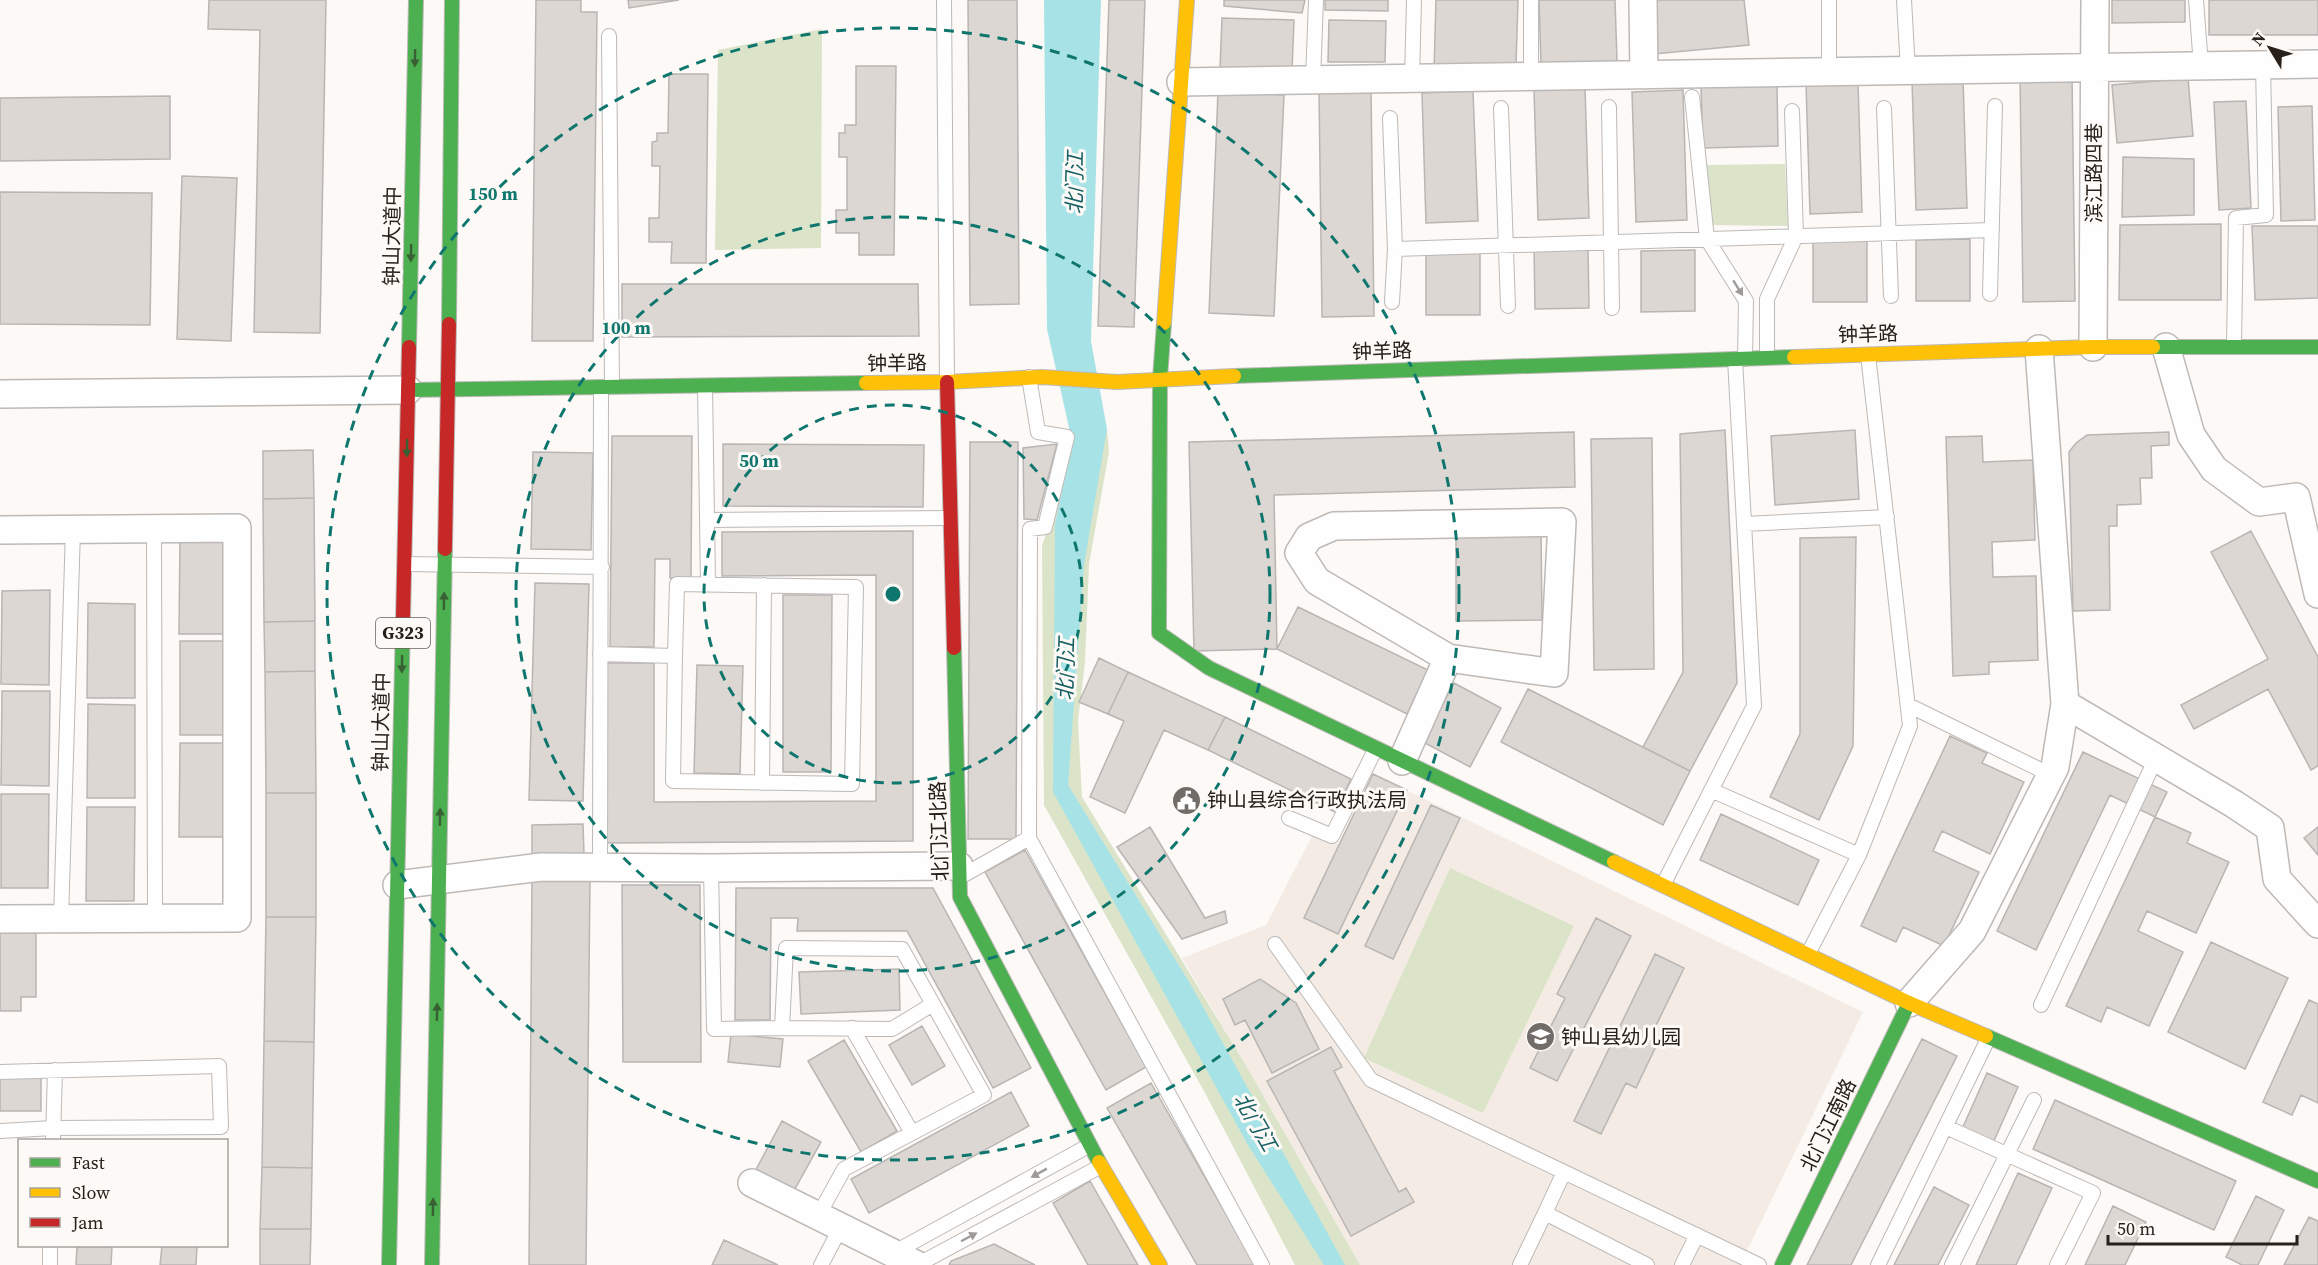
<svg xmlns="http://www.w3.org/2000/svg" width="2318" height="1265" font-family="'Source Serif 4','Noto Sans SC',serif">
	<rect width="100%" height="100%" fill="#fcf9f7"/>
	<path fill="#f4ece4" d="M1373 774 1863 1012 1740 1265H1360L1244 1062 1182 958 1266 925 1313 834 1339 844Z"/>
	<path fill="#dbe4c9" d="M822 29 821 248 715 250 718 50Z
		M1785 164 1788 226 1710 225 1705 165Z
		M1107 429 1109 452 1089 564 1085 662 1078 721 1082 797 1244 1062 1360 1265H1295L1205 1093 1044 805 1042 546 1067 468 1070 432Z
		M1450 868 1574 926 1483 1113 1364 1058Z"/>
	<path fill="#a7e3e6" d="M1044 0H1101L1091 341 1107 429 1084 565 1068 785 1191 985 1345 1265H1324L1248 1145 1053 792 1055 524 1067 468 1070 432 1047 329Z"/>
	<path fill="#dcd7d3" stroke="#b9b5b2" stroke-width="1.5" d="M209 0H326L320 333 254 332 260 30 208 29Z
		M536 0H581V12H597L593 341H532Z
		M628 0H679L629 8Z
		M968 0H1017L1019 304 970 305Z
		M1109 0H1145L1134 327 1098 326Z
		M1224 0H1305L1302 13 1224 6Z
		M1325 0H1388V11L1325 10Z
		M1436 0H1518L1516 65 1434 70Z
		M1539 0H1615L1617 61 1541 64Z
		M1650 0H1744L1749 45 1654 54Z
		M2112 0H2185V22L2112 23Z
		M2209 0H2318V35H2209Z
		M1222 18 1294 20 1292 72 1220 69Z
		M1329 20 1386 21 1385 62H1328Z
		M856 66H896L894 255H859V233H836V210H847V157H839V133H845V125H856Z
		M669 74H708L706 263H671L672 242H649V218H659L660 166H652V142L657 141V133H668Z
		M2072 75 2075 301 2023 302 2020 76Z
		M1963 78 1967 208 1916 210 1912 80Z
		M2188 78 2193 136 2117 143 2112 85Z
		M1858 82 1862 212 1810 214 1806 84Z
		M1777 85 1778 146 1703 148 1701 87Z
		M1585 88 1589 218 1538 220 1534 90Z
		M1371 90 1374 316 1322 317 1319 91Z
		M1683 90 1687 220 1636 222 1632 92Z
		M1473 91 1478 221 1426 223 1422 93Z
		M1218 92 1284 95 1274 316 1209 313Z
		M170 96V159L0 161V98Z
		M2246 101 2251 208 2219 210 2214 102Z
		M2312 106 2315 220 2281 221 2278 107Z
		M2123 157 2194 159V215L2122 217Z
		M182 176 237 178 231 341 177 339Z
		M0 192 152 193 150 325 0 324Z
		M2221 224V300H2119L2120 225Z
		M2252 226H2318V298L2255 300Z
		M1970 239V301H1916V240Z
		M1867 240V302H1813V241Z
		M1534 247H1588L1589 308 1535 309Z
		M1695 250V311L1641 312V251Z
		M1480 253V315H1426V254Z
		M622 284H918L919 336 622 337Z
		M1725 430 1737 683 1690 771 1643 747 1683 672 1680 434Z
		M1855 430 1859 499 1775 505 1771 436Z
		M1574 432 1575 487 1274 495 1277 649 1194 651 1189 442Z
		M2169 432V445L2151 446 2152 478H2140L2141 504 2117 505V526H2109L2110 610 2073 611 2069 452 2076 443 2087 435Z
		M612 436H692L691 578H670V559H655L654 647H610Z
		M1982 436 1983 462 2033 460 2035 540 1992 542 1993 577 2036 576 2038 660 1989 662V674L1953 676 1946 437Z
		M1652 438 1654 669 1594 670 1591 439Z
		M970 442H1018L1016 839H968Z
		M723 444 924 445 923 507 723 506Z
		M1057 444 1037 520 1024 519 1023 448Z
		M313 450 314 498 263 499V451Z
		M533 452 593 453 591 550 531 549Z
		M314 498 315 621 264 622 263 499Z
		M1541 528 1542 620 1456 621V529Z
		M913 531V841L607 843 606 663H654V802L876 801V575L722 576V532Z
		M2251 531 2318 657V766L2311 770 2268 689 2194 729 2181 705 2268 659 2211 552Z
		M1856 537 1853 746 1819 820 1770 797 1800 734V538Z
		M180 540H228L227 634H179Z
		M535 583 589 584 583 801 529 800Z
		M50 590 49 685 1 684 2 591Z
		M783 595H832L831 772H783Z
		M88 603 135 604V698H87Z
		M1298 607 1428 670 1407 714 1277 649Z
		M315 621V671L265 672 264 622Z
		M180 641H228L227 735H180Z
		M1099 658 1128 672 1108 714 1079 702Z
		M697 665 743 666 740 774 694 773Z
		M315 671 316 793H266L265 672Z
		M1128 672 1225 717 1208 750 1164 730 1125 813 1090 797 1124 721 1108 714Z
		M1454 683 1501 708 1470 767 1423 742Z
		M1528 689 1690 771 1663 825 1501 742Z
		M2 691H50L49 786 1 785Z
		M88 704 135 705V798H87Z
		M1225 717 1351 779 1335 812 1208 750Z
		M1950 736 1987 753 1982 763 2024 782 1990 854 1942 831 1933 851 1979 872 1944 946 1903 927 1896 942 1861 926Z
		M180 743H228L227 837H179Z
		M2083 752 2167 792 2155 817 2110 795 2036 950 1997 931Z
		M1373 774 1407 790 1338 934 1304 918Z
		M266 793H316V917H266Z
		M1 794H49L48 888H1Z
		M1431 805 1460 818 1393 959 1365 946Z
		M87 807H135L134 901H86Z
		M1721 814 1819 860 1798 905 1700 860Z
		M2155 817 2191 833 2187 843 2229 862 2196 933 2147 911 2138 931 2183 952 2149 1026 2107 1007 2101 1022 2066 1006Z
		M583 824 584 853 532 855V825Z
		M1150 827 1205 918 1225 911 1227 923 1182 939 1117 847Z
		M2318 827V855L2304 838Z
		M1025 850 1146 1067 1106 1090 985 872Z
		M532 878H590L586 1265H529Z
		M622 885H700L701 1062H623Z
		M736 888H933L1031 1068 993 1088 907 931H797L798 918H771L770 1020H735Z
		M266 917H316L314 1042 264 1041Z
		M1596 918 1631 936 1557 1081 1530 1068 1565 998 1557 994Z
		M0 933H36V997H21V1011H0Z
		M2211 942 2288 978 2245 1069 2168 1032Z
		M1655 954 1684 968 1649 1040 1657 1044 1636 1088 1626 1083 1601 1134 1574 1121Z
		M899 969 900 1010 801 1014 799 972Z
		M1260 979 1296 1003 1319 1049 1272 1073 1245 1020 1235 1025 1223 999Z
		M2309 1000 2318 1004V1103L2301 1095 2292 1115 2263 1102Z
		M922 1026 945 1066 912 1085 889 1045Z
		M731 1034 783 1039 780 1067 728 1062Z
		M1922 1039 1957 1056 1851 1265H1807Z
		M844 1040 897 1131 861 1152 808 1061Z
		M264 1041 314 1042 312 1168 262 1167Z
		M1331 1047 1342 1067 1334 1071 1399 1192 1406 1188 1414 1202 1351 1236 1267 1081Z
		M1987 1073 2018 1087 1993 1143 1962 1129Z
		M41 1077V1111H0V1078Z
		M1151 1083 1255 1265H1197L1107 1108Z
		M1011 1092 1029 1126 869 1213 851 1179Z
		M2055 1100 2236 1181 2214 1230 2033 1149Z
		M782 1121 821 1142 791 1196 753 1175Z
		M262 1167 312 1168 311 1229H260Z
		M2018 1173 2052 1188 2016 1265H1976Z
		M1090 1181 1138 1265H1088L1053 1203Z
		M1934 1187 1969 1205 1938 1265H1894Z
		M2256 1196 2284 1210 2258 1265H2242L2226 1257Z
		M2113 1206 2146 1222 2125 1265H2085Z
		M2309 1217 2318 1221V1265H2284Z
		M260 1229H311L310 1265H260Z
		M724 1240 778 1265H712Z
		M994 1244 1035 1265H949L951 1261Z
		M77 1246H112L111 1265H76Z
		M162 1246H197L196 1265H160Z"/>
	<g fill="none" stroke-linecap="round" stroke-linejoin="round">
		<defs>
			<path id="lane" d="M944 0 947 382
				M1904 0 1908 71
				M2196 0 2201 66
				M609 36 612 387
				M1829 72V0
				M1531 77V0
				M1412 78 1414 0
				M1313 80 1316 0
				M1692 97 1707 239 1746 301 1745 359
				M1609 107 1612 308
				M1501 108 1508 306
				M1884 108 1891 296
				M1390 118 1395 249 1392 302
				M1395 249 1992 230
				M1990 294 1995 106
				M2234 347 2236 218 2266 215 2263 65
				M1767 356V299L1796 236 1792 111
				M1029 377 1038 432 1067 437 1045 527 1030 529 1029 838 1262 1265
				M705 386 708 584
				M707 520 950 518
				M1744 524 1887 517
				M154 529 155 918
				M405 564 602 567
				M600 654 675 656 677 584 856 587 852 784 673 781 675 656
				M1908 705 2051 775
				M762 783 764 585
				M1711 790 1859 855 1910 726 1868 355
				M1289 818 1332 836 1376 748
				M600 867 601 387
				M711 868 714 1029 782 1028
				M962 876 1029 838
				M1663 885 1754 706 1735 359
				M61 919 73 529
				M1275 944 1371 1080 1759 1265
				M1808 954 1859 855
				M2041 1005 2156 758
				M852 1028 912 1133
				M0 1072 219 1066 221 1127 53 1128 0 1131
				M1946 1127 2093 1193 2057 1265
				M53 1140 55 1070
				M1545 1213 1564 1172
				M818 1216 844 1169 984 1095 902 949 786 948 782 1028 892 1029 933 1004
				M893 1253 1090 1145
				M50 1265V1246
				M821 1265 841 1227
				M917 1265 1101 1166
				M1520 1265 1545 1213 1647 1265
				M1682 1265 1697 1235
				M1878 1265 1989 1037
				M1952 1265 2034 1100"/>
			<path id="street" d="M1643 0 1644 75
				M1181 82 2318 64
				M2093 347 2095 0
				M2166 347 2191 435 2214 469 2259 502 2296 497 2318 594
				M0 394 408 390
				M0 530 237 528V918L0 919
				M2065 704 2234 804 2270 828 2277 879 2318 924
				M1402 761 1448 658 1317 581 1299 553 1309 537 1334 526 1562 522 1554 673 1448 658
				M397 885 541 867 711 868 959 866
				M1909 1003 1972 931 2055 767 2065 704 2039 349
				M752 1183 917 1265"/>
			<path id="fast" d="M1164 323 1160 378 1159 633 1209 668 1614 862
				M449 324 452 0
				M409 347 416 0
				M2153 347H2318
				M1234 376 1794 357
				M408 390 866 383
				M954 648 960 897 1099 1162
				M1986 1036 2318 1181
				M389 1265 403 619
				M432 1265 445 549
				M1782 1265 1909 1003"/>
			<path id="slow" d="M1164 323 1187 0
				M1794 357 2093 347H2153
				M866 383 947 382 1042 377 1117 382 1234 376
				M1614 862 1909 1003 1986 1036
				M1099 1162 1160 1265"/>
			<path id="jam" d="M947 382 954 648
				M445 549 449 324
				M403 619 409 347"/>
		</defs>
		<use href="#lane" stroke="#bdb9b6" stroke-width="16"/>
		<use href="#street" stroke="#bdb9b6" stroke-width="30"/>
		<use href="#fast" stroke="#bdb9b6" stroke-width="16"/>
		<use href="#slow" stroke="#bdb9b6" stroke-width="16"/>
		<use href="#jam" stroke="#bdb9b6" stroke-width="16"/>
		<use href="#lane" stroke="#fffefe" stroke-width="14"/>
		<use href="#street" stroke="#fffefe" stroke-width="27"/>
		<use href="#fast" stroke="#4caf50" stroke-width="14"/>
		<use href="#slow" stroke="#ffc107" stroke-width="14"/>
		<use href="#jam" stroke="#c62828" stroke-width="14"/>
	</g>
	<defs><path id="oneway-solid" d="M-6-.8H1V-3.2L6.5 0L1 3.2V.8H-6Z" transform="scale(1.5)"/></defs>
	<g fill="#386033">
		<use href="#oneway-solid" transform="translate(415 58) rotate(91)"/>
		<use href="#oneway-solid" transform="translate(411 253) rotate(91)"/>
		<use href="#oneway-solid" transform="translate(407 448) rotate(91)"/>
		<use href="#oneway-solid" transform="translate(444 601) rotate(-89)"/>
		<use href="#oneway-solid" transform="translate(402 664) rotate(91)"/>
		<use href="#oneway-solid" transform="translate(440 817) rotate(-89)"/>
		<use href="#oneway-solid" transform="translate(437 1012) rotate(-89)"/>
		<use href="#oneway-solid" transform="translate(433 1207) rotate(-89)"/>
	</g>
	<g fill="#9e9a98">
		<use href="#oneway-solid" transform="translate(1738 288) rotate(58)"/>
		<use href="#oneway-solid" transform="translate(1039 1173) rotate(151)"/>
		<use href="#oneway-solid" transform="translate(969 1237) rotate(-28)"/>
	</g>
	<g fill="none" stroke="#0f766e" stroke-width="3" stroke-dasharray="10 8">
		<circle cx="893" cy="594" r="189"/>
		<circle cx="893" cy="594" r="377"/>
		<circle cx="893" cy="594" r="566"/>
	</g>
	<defs>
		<symbol id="civic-disc" viewBox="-11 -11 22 22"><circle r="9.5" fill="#726c68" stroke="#fdf9f6"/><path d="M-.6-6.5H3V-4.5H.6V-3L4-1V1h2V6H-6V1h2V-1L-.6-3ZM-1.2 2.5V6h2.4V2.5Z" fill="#fff"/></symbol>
		<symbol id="school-disc" viewBox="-11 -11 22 22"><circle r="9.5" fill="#726c68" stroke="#fdf9f6"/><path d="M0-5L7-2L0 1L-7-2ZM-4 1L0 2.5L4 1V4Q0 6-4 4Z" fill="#fff"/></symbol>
	</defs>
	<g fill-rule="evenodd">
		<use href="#civic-disc" x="1170" y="784" width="33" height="33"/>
		<use href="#school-disc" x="1524" y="1020" width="33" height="33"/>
	</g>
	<g text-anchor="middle" stroke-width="6" stroke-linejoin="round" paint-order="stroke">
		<rect fill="#fdf9f6" stroke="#67615d" stroke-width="1.5" x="376" y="618" width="54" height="30" rx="4.5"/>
		<g font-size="18" font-weight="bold" fill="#27201b">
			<text x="403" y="639">G323</text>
		</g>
		<g font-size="20" fill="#27201b" stroke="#fdf9f6">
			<text transform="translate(2094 173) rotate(-90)" y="7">滨江路四巷</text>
			<text transform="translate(392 236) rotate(-89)" y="7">钟山大道中</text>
			<text transform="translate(1868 334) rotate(-2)" y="7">钟羊路</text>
			<text transform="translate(1382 351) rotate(-2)" y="7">钟羊路</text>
			<text transform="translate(897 363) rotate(-1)" y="7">钟羊路</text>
			<text transform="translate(381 722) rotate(-89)" y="7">钟山大道中</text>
			<text transform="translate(939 831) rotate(-92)" y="7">北门江北路</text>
			<text transform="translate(1828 1125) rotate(-64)" y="7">北门江南路</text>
		</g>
		<g font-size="20" fill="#27201b" stroke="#fdf9f6" text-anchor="start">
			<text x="1207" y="807">钟山县综合行政执法局</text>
			<text x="1561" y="1044">钟山县幼儿园</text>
		</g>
		<g font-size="21" font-style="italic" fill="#166063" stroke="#fdf9f6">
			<text transform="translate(1075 183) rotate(-89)" y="7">北门江</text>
			<text transform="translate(1066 669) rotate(-88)" y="7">北门江</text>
			<text transform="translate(1255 1122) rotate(60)" y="7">北门江</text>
		</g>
	</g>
	<circle cx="893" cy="594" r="9" fill="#0f766e" stroke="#fdf9f6" stroke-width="3"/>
	<g font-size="18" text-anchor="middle" font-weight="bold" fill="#0f766e" stroke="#fdf9f6" stroke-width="6" stroke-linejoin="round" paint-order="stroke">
		<text x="493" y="200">150 m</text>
		<text x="626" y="334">100 m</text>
		<text x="759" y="467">50 m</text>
	</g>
	<rect x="18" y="1139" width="210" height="108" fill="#fdf9f6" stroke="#a7a29e" stroke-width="1.5"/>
	<rect x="30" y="1158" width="30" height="9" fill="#4caf50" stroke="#a7a29e" stroke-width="1.5"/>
	<text x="72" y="1169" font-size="18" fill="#27201b">Fast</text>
	<rect x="30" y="1188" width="30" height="9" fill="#ffc107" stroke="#a7a29e" stroke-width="1.5"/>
	<text x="72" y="1199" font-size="18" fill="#27201b">Slow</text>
	<rect x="30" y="1218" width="30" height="9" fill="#c62828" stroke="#a7a29e" stroke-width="1.5"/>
	<text x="72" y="1229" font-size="18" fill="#27201b">Jam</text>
	<g transform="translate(2270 48) rotate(308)" stroke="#fdf9f6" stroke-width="4.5" paint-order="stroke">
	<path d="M0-4.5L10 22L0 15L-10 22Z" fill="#27201b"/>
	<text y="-9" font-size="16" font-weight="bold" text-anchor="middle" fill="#27201b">N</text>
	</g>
	<path d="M2108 1235v9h189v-9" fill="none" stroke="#27201b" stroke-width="3"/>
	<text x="2117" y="1235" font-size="18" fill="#27201b" stroke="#fdf9f6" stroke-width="4.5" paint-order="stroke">50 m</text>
</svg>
